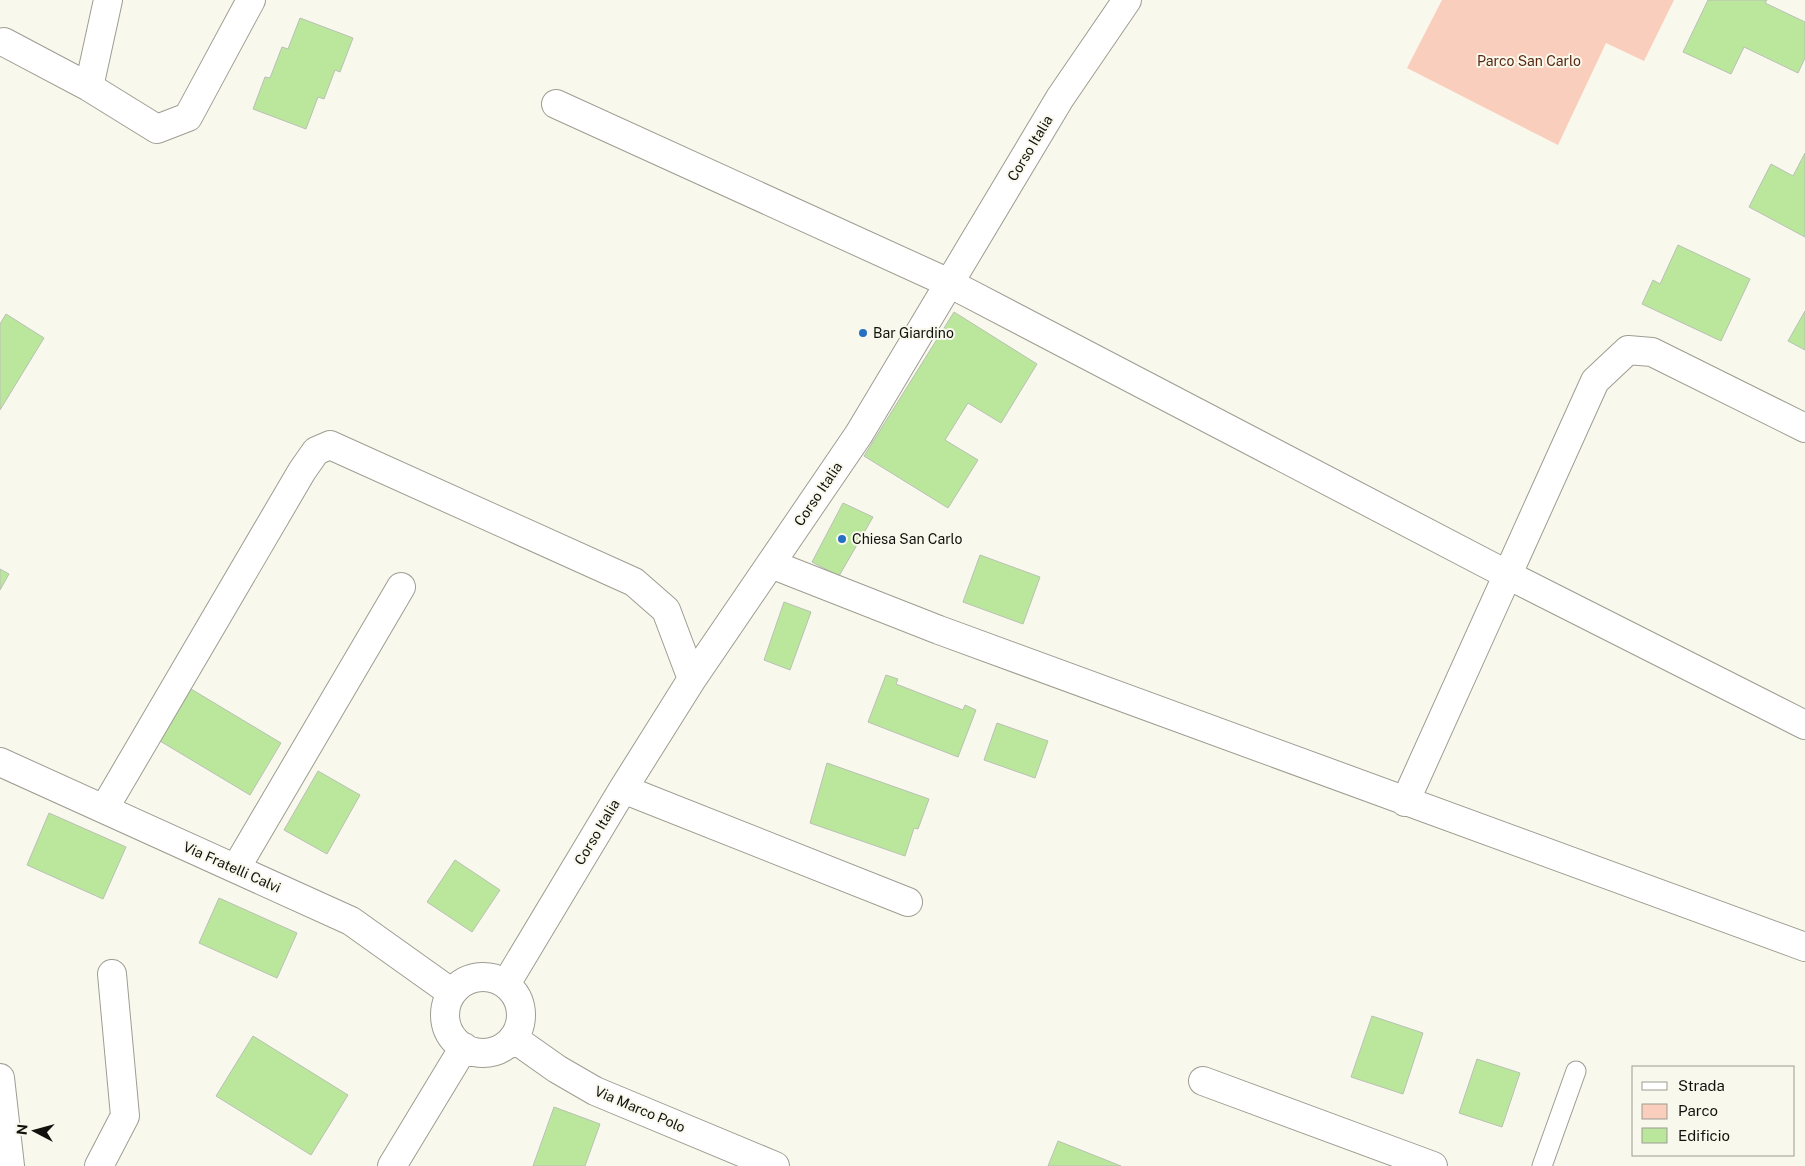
<svg xmlns="http://www.w3.org/2000/svg" width="1805" height="1166" font-family="'Public Sans',sans-serif">
	<rect width="100%" height="100%" fill="#f9f8ec"/>
	<path fill="#facebc" d="M1442 0H1674L1644 61 1606 43 1558 145 1407 68Z"/>
	<path fill="#bbe79c" stroke="#b9c0b5" d="M1708 0H1767L1765 3 1805 22V58L1798 73 1744 47 1731 74 1683 52Z
		M300 18 353 38 340 72 335 70 324 99 318 97 306 129 253 109 265 77 270 78 282 47 288 49Z
		M1805 153V237L1749 207 1771 164 1793 176Z
		M1678 245 1750 279 1721 341 1642 304 1653 280 1660 284Z
		M1805 311V350L1788 341Z
		M954 312 1037 364 1001 423 968 403 945 440 978 460 948 508 864 456Z
		M6 314 44 338 0 410V324Z
		M843 503 873 517 839 576 812 562Z
		M980 555 1040 577 1023 624 963 602Z
		M0 569 9 574 0 590Z
		M784 602 811 612 790 670 764 660Z
		M886 675 898 679 896 684 963 710 965 705 976 710 958 757 868 722Z
		M191 689 281 743 250 795 160 741Z
		M997 723 1048 741 1035 778 984 760Z
		M827 763 929 799 918 829 914 828 905 856 810 823Z
		M318 771 360 795 327 854 284 830Z
		M49 813 126 847 103 899 27 865Z
		M455 860 500 890 472 932 427 902Z
		M219 898 297 933 277 978 199 943Z
		M1372 1016 1423 1033 1403 1094 1351 1077Z
		M253 1036 348 1095 311 1155 216 1096Z
		M1477 1059 1520 1073 1502 1127 1459 1113Z
		M554 1107 600 1124 585 1166H533Z
		M1058 1141 1121 1166H1048Z"/>
	<g fill="none" stroke-linecap="round" stroke-linejoin="round">
		<defs>
			<path id="lane" d="M1542 1166 1576 1071"/>
			<path id="street" d="M4 42 89 87 157 129 188 117 251 0
				M89 87 108 0
				M556 104 949 283 1508 575 1805 725
				M771 564 939 630 1805 947
				M0 762 351 921 452 993
				M623 789 908 902
				M1405 802 1595 381 1628 350 1652 352 1805 428
				M104 809 302 471 316 451 330 445 634 582 666 610 692 679
				M236 868 401 587
				M445 1015a38 38 0 1 1 76 0a38 38 0 1 1-76 0Z
				M506 984 623 789 692 679 859 434 1060 98 1127 0
				M513 1038 557 1069 595 1091 775 1166
				M0 1078 10 1166
				M1203 1081 1433 1166
				M99 1166 125 1116 112 974
				M392 1166 464 1047"/>
		</defs>
		<use href="#lane" stroke="#9e9d92" stroke-width="21"/>
		<use href="#street" stroke="#9e9d92" stroke-width="30"/>
		<use href="#lane" stroke="#fff" stroke-width="19"/>
		<use href="#street" stroke="#fff" stroke-width="28"/>
	</g>
	<g fill="#2671c1" stroke="#f9f8ec" stroke-width="2">
		<circle cx="863" cy="333" r="5"/>
		<circle cx="842" cy="539" r="5"/>
	</g>
	<g text-anchor="middle" stroke-width="4" stroke-linejoin="round" paint-order="stroke">
		<g font-size="14" fill="#5b2811" stroke="#f9f8ec">
			<text x="1529" y="66">Parco San Carlo</text>
		</g>
		<g font-size="14" fill="#11110d" stroke="#f9f8ec">
			<text transform="translate(1030 148) rotate(-59)" y="5">Corso Italia</text>
			<text transform="translate(818 494) rotate(-56)" y="5">Corso Italia</text>
			<text transform="translate(597 832) rotate(-59)" y="5">Corso Italia</text>
			<text transform="translate(232 867) rotate(24)" y="5">Via Fratelli Calvi</text>
			<text transform="translate(640 1109) rotate(23)" y="5">Via Marco Polo</text>
		</g>
		<g font-size="14" fill="#11110d" stroke="#f9f8ec" text-anchor="start">
			<text x="873" y="338">Bar Giardino</text>
			<text x="852" y="544">Chiesa San Carlo</text>
		</g>
	</g>
	<rect x="1632" y="1066" width="162" height="90" fill="#f9f8ec" stroke="#9c9c93"/>
	<rect x="1642" y="1082" width="25" height="8" fill="#ffffff" stroke="#9c9c93"/>
	<text x="1678" y="1091" font-size="15" fill="#11110d">Strada</text>
	<rect x="1642" y="1104" width="25" height="15" fill="#facebc" stroke="#9c9c93"/>
	<text x="1678" y="1116" font-size="15" fill="#11110d">Parco</text>
	<rect x="1642" y="1128" width="25" height="15" fill="#bbe79c" stroke="#9c9c93"/>
	<text x="1678" y="1141" font-size="15" fill="#11110d">Edificio</text>
	<g transform="translate(35 1131) rotate(276)" stroke="#f9f8ec" stroke-width="4" paint-order="stroke">
	<path d="M0-4L9 19L0 12L-9 19Z" fill="#11110d"/>
	<text y="-8" font-size="14" font-weight="bold" text-anchor="middle" fill="#11110d">N</text>
	</g>
</svg>
